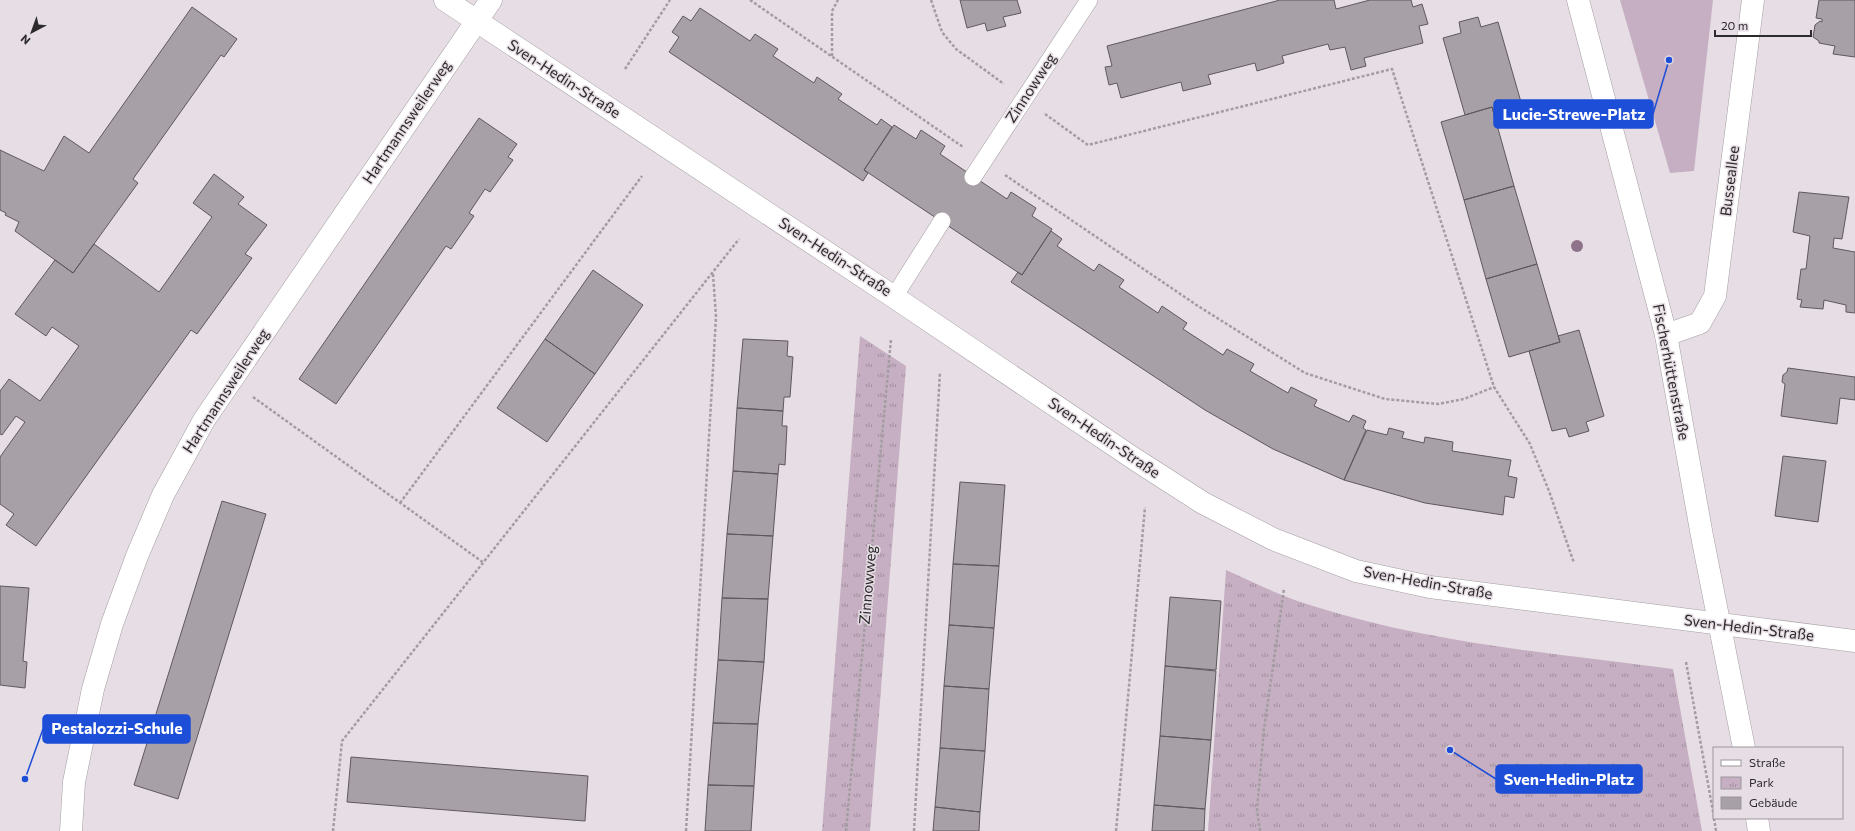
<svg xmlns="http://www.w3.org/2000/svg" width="1855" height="831" font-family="Commissioner,sans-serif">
	<defs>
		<pattern id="park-tufts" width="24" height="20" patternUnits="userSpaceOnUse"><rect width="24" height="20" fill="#c6afc2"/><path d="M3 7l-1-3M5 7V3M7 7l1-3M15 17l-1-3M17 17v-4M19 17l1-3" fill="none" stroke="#a18f9e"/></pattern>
	</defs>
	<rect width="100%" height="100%" fill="#e6dee4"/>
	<path fill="#c6afc2" d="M1620 0H1713L1694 171 1670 173Z"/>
	<path fill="url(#park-tufts)" d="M860 336 906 366 870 831H822Z
		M1226 570C1255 583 1283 597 1313 606 1429 643 1552 653 1673 669L1702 831H1208Z"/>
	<path fill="#a7a0a6" stroke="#5f585d" d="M960 0H1017L1021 13 1003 17 1006 26 987 31 985 23 967 28Z
		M1280 0H1334L1336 9 1370 0H1411L1413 7 1422 4 1428 24 1419 26 1423 43 1364 58 1366 66 1351 70 1345 47 1330 50 1328 44 1282 56 1284 63 1257 71 1255 63 1208 75 1211 84 1183 91 1181 82 1121 98 1117 83 1109 85 1105 67 1112 66 1107 46Z
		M1819 0H1855V57L1833 54 1835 46 1819 43V41L1813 37 1815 25 1820 21 1822 22V19L1816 18Z
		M192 7 237 39 224 57 221 55 133 179 138 183 73 273 15 231 19 222 5 215 6 213 0 210V150L44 171 64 136 89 153Z
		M700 8 750 41 755 34 778 49 773 56 814 83 817 77 842 94 838 99 877 125 881 119 892 127 864 170 868 173 863 181 669 52 679 37 672 32 683 16 691 21Z
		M1478 17 1481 27 1498 22 1523 109 1495 117 1492 107 1465 115 1443 38 1461 33 1459 22Z
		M1492 107 1514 186 1464 200 1441 122Z
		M479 118 517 144 508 157 513 160 490 192 485 189 469 213 474 216 451 249 446 246 336 404 299 379Z
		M894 125 916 139 921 130 945 146 940 154 1007 199 1011 192 1036 208 1032 216 1052 229 1022 275 864 170Z
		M214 174 244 197 238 204 267 225 245 254 252 258 197 334 191 330 36 546 6 525 14 514 0 504V457L25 422 16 416 2 435 0 434V391L9 379 40 401 79 346 52 327 46 336 15 314 55 260 73 273 94 244 159 292 212 217 193 203Z
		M1514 186 1537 264 1486 279 1464 200Z
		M1799 192 1849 197 1842 239 1834 238 1833 248 1855 252V313L1846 312V305L1824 300 1823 309 1800 307 1802 300 1797 299 1801 269H1806L1810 236 1793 232Z
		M1051 231 1062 239 1057 246 1094 271 1099 264 1124 280 1119 287 1158 313 1162 306 1187 323 1183 329 1223 355 1227 349 1254 364 1250 371 1288 393 1291 387 1317 400 1314 406 1349 422 1353 415 1366 421 1363 428 1366 430 1344 480 1273 449 1205 410 1011 282 1018 272 1022 275Z
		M1537 264 1560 342 1509 357 1486 279Z
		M593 270 643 305 595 374 545 339Z
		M1579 330 1604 416 1586 422 1589 431 1569 437 1566 428 1552 431 1529 351 1560 342 1558 336Z
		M545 339 595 374 547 442 497 408Z
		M743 339 788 341 787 356 793 357 790 397H784L783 411 737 408Z
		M1788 368 1855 377V400L1840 398 1837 424 1781 416 1785 384 1782 382 1783 375 1787 372Z
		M737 408 783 411 782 426H787L785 465 779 464 778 474 733 471Z
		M1389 428 1404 432 1402 438 1424 443 1425 437 1453 442 1452 451 1511 460 1508 476 1517 478 1514 498 1505 496 1503 515 1425 503 1344 480 1367 430 1387 435Z
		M1783 456 1826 461 1818 522 1775 516Z
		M733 471 778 474 773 536 727 534Z
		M960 482 1005 485 999 566 953 564Z
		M222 501 266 514 178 799 134 785Z
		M727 534 773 536 768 599 722 598Z
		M953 564 999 566 994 628 949 625Z
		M0 586 29 588 23 661 27 662 25 688 0 685Z
		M1170 597 1221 601 1216 670 1165 666Z
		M722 598 768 599 764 662 718 660Z
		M949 625 994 628 989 689 944 686Z
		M718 660 764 662 758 724 713 723Z
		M1165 666 1216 671 1211 740 1160 736Z
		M944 686 989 689 985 751 940 748Z
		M713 723 758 724 754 786 708 785Z
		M1160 736 1211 740 1205 809 1154 805Z
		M940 748 985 751 980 812 935 807Z
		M351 757 588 776 585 821 347 802Z
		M708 785 754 786 751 831H705Z
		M1154 805 1205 809 1204 831H1152Z
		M935 807 980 812 979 831H933Z"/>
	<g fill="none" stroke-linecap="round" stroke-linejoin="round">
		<defs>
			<path id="lane" d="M973 177 1089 0
				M894 297 942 221"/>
			<path id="street" d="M445 0 894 297 1136 460 1203 503 1273 539 1356 571 1430 587 1855 641
				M1666 335 1700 323 1715 296 1753 0
				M71 831 74 782 93 689 112 624 137 556 163 495 204 420 491 0"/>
			<path id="secondary" d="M1578 0 1666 335 1702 536 1744 748
				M1757 818 1759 831"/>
		</defs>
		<use href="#lane" stroke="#a49da2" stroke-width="18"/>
		<use href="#street" stroke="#a49da2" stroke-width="23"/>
		<use href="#secondary" stroke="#a49da2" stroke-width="23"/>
		<path stroke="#a39da2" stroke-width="2.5" stroke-dasharray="3 2" stroke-linecap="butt" d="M750 0 963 147
			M931 0 942 32 956 49 1004 84
			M832 56V11L838 0
			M625 69 670 0
			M1045 114 1088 145 1392 69 1494 387 1530 444 1549 491 1574 563
			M1005 175 1198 306 1305 373 1385 399 1438 404 1464 399 1494 387
			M253 397 484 563
			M400 503 642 176
			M1686 662 1714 817
			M1714 818 1716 831
			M333 831 342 741 739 239
			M686 831 716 317 713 274
			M846 831 891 339
			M914 831 940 372
			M1116 831 1145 507
			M1260 831 1257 810 1264 729 1284 589"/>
		<use href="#lane" stroke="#fff" stroke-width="17"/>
		<use href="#street" stroke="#fff" stroke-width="22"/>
		<use href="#secondary" stroke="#fff" stroke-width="22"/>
	</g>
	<circle fill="#8f738b" cx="1577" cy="246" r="6"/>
	<g text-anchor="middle" stroke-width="3" stroke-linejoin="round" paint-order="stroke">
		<g font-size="15" fill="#2d2a2d" stroke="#e6dee4">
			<text transform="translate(564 79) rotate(33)" y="5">Sven-Hedin-Straße</text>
			<text transform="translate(1031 88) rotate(-57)" y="5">Zinnowweg</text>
			<text transform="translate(407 122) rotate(-56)" y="5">Hartmannsweilerweg</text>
			<text transform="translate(1730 181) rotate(-83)" y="5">Busseallee</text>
			<text transform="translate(835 257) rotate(33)" y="5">Sven-Hedin-Straße</text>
			<text transform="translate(1671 372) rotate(79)" y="5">Fischerhüttenstraße</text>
			<text transform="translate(226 391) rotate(-57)" y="5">Hartmannsweilerweg</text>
			<text transform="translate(1104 438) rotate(34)" y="5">Sven-Hedin-Straße</text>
			<text transform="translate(1428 583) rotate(10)" y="5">Sven-Hedin-Straße</text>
			<text transform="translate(868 585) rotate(-85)" y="5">Zinnowweg</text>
			<text transform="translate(1749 628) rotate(7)" y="5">Sven-Hedin-Straße</text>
		</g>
	</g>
	<path fill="none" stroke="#1d4ed8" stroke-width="1.5" d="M1669 60L1653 114M25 779L43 729M1450 750L1496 779"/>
	<g fill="#1d4ed8" stroke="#e6dee4" stroke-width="1.5">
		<circle cx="1669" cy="60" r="4"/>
		<circle cx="25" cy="779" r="4"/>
		<circle cx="1450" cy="750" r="4"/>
	</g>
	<g fill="#1d4ed8" stroke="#1d4ed8" stroke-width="1.5">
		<rect x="1494" y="100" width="159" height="28" rx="4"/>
		<rect x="43" y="715" width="147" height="28" rx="4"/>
		<rect x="1496" y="765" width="146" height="28" rx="4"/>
	</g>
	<g font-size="16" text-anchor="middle" font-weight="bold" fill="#fff">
		<text x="1574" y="120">Lucie-Strewe-Platz</text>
		<text x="117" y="734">Pestalozzi-Schule</text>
		<text x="1569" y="785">Sven-Hedin-Platz</text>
	</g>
	<rect x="1713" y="747" width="130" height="72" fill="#e6dee4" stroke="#9c969b"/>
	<rect x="1721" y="760" width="20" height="6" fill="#ffffff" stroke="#9c969b"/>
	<text x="1749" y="767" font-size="12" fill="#2d2a2d">Straße</text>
	<rect x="1721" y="777" width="20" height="12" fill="url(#park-tufts)" stroke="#9c969b"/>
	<text x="1749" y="787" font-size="12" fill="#2d2a2d">Park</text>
	<rect x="1721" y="797" width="20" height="12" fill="#a7a0a6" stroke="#9c969b"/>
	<text x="1749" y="807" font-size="12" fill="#2d2a2d">Gebäude</text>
	<g transform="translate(32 32) rotate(221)" stroke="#e6dee4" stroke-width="3" paint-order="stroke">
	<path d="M0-3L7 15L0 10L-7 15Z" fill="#2d2a2d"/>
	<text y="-6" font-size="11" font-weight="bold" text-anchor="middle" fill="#2d2a2d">N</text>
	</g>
	<path d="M1715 30v6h96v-6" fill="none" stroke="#2d2a2d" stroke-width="2"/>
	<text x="1721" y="30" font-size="12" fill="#2d2a2d" stroke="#e6dee4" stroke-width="3" paint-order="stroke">20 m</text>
</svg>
